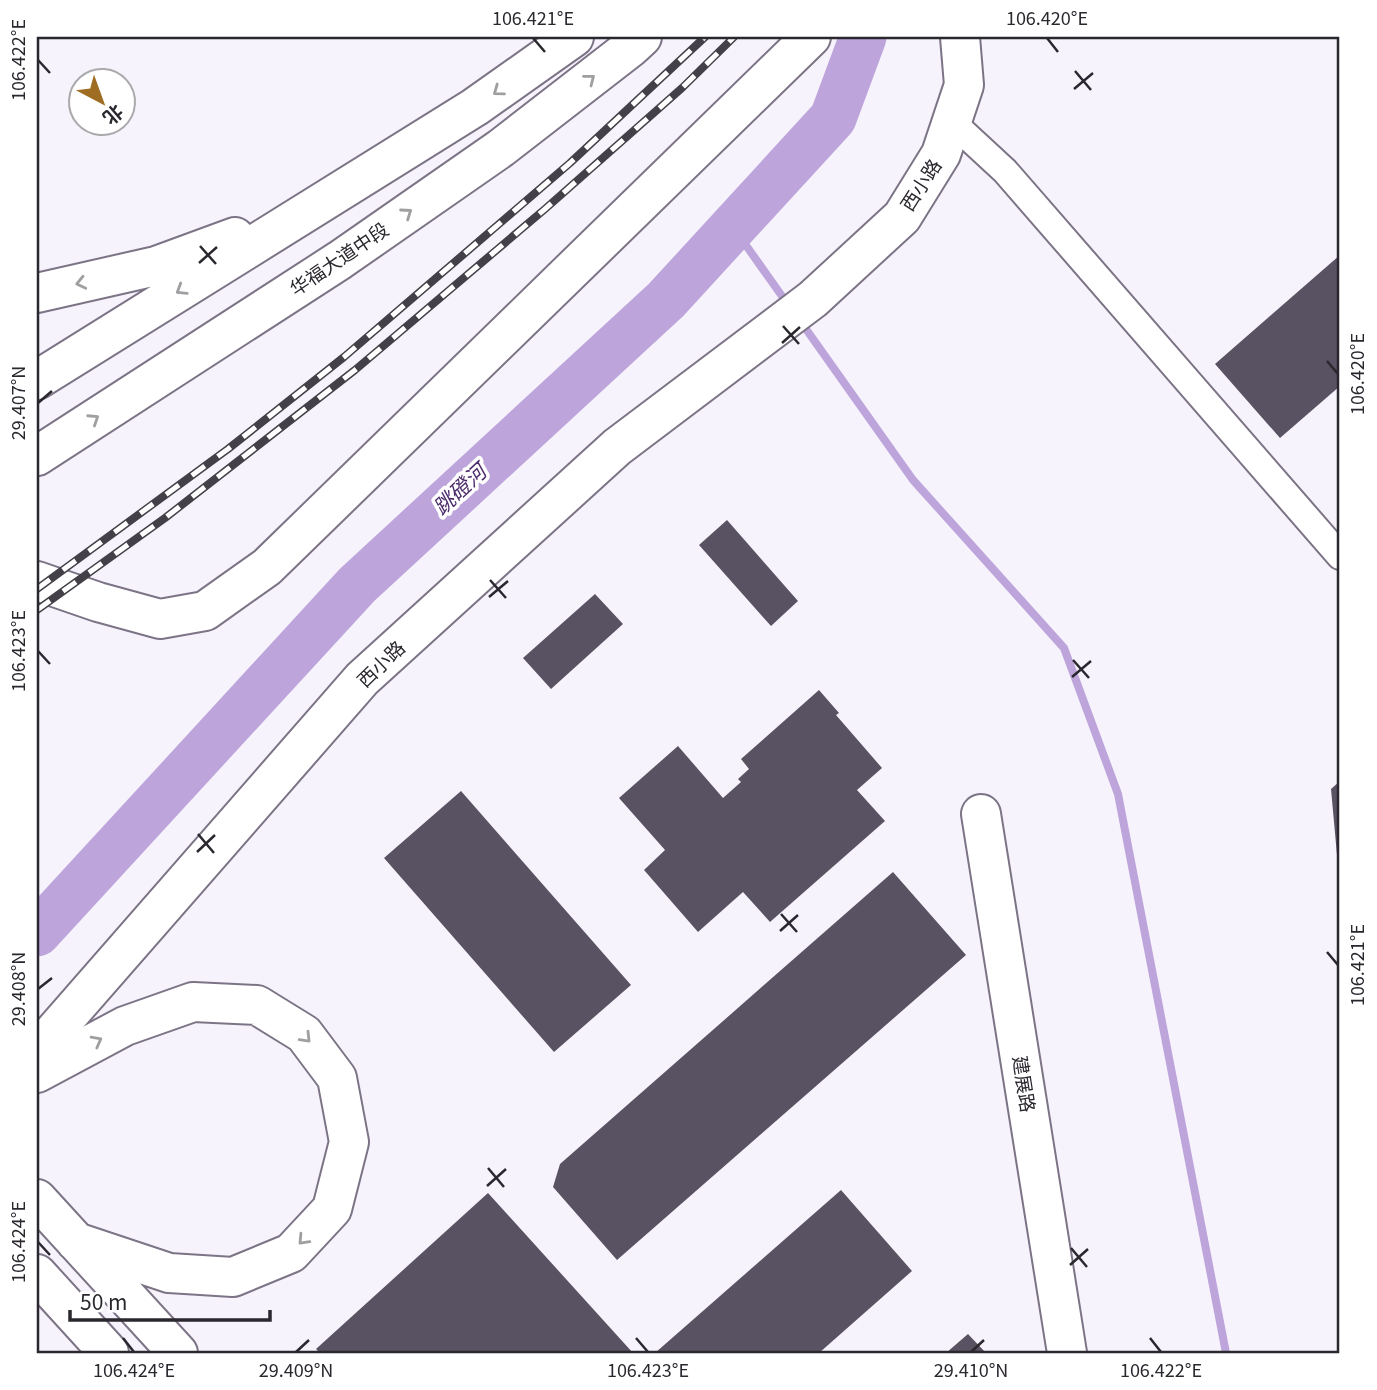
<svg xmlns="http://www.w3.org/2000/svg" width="1377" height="1390" font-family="Georgia,'Noto Sans SC',serif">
	<rect width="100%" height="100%" fill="#f7f3fc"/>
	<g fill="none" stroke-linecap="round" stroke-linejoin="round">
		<path stroke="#bda5db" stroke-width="8" d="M733 227 789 306
			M801 322 913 480 1064 648 1118 794 1226 1353"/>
		<path stroke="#bda5db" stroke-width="47" d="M37 933 357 585 666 300 833 118 863 37"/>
	</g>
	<path fill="#595263" d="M1340 255V386L1280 438 1215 364Z
		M727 520 798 601 771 626 699 545Z
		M595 594 623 624 551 689 523 658Z
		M819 690 839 713 836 715 882 768 857 790 885 821 770 922 743 892 698 932 644 870 665 850 619 798 678 746 723 798 741 782 738 779 749 769 741 759Z
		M1340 781V866H1338L1331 789Z
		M461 791 631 985 554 1052 384 858Z
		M893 872 966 955 617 1260 553 1187 560 1164Z
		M841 1190 912 1271 819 1353H655Z
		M488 1193 633 1353H320L316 1349Z
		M968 1334 986 1353H946Z"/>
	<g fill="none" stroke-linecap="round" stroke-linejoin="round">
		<defs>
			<path id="street" d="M952 122 1005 171 1340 556"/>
			<path id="secondary" d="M37 581 98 602 160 619 205 611 267 567 811 37
				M981 814 1067 1353
				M37 1051 362 679 617 447 813 299 902 217 941 154 964 85 960 37"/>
			<path id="primary" d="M37 293 156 266 235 237
				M37 380 475 107 574 37
				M37 456 340 260 501 148 630 48 642 37
				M37 1073 125 1026 193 1002 257 1005 304 1034 337 1078 349 1142 332 1209 291 1253 233 1277 169 1273 76 1242
				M37 1199 178 1353
				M37 1274 109 1353"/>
		</defs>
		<use href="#street" stroke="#7c7486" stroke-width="30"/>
		<use href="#secondary" stroke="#7c7486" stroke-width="42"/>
		<use href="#primary" stroke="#7c7486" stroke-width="42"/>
		<use href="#street" stroke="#fff" stroke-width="26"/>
		<use href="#secondary" stroke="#fff" stroke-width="38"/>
		<use href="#primary" stroke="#fff" stroke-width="38"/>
		<defs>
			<path id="rail" d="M37 589 228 449 344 357 570 163 705 37
				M37 610 165 518 355 370 545 209 682 88 734 37"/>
		</defs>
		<use href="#rail" stroke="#434047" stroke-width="8"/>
		<use href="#rail" stroke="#fff" stroke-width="5" stroke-dasharray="16" stroke-linecap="butt"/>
	</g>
	<defs><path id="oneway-chevron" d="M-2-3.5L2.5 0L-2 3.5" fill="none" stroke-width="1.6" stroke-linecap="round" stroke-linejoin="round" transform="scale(1.75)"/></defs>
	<g stroke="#9f9ea1">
		<use href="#oneway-chevron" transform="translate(590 79) rotate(-38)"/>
		<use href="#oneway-chevron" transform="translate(498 91) rotate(144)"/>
		<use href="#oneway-chevron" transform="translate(407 213) rotate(-35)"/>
		<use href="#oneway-chevron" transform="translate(81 283) rotate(167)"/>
		<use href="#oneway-chevron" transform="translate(181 290) rotate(148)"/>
		<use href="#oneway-chevron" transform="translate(94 419) rotate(-33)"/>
		<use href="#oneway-chevron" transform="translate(306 1038) rotate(46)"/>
		<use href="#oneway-chevron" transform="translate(97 1041) rotate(-28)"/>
		<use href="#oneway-chevron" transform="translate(303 1240) rotate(133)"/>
	</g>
	<path fill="none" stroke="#2a272e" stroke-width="2.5" d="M533 38 545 52M1047 38 1058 52M38 60 50 73M1075 71 1091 90M1074 89 1093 73M200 246 216 264M199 263 217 247M783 326 799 344M782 343 800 327M1327 361 1338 374M38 403 52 391M490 580 506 598M489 597 508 581M38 651 50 664M1073 660 1089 678M1072 677 1091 661M198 834 214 853M197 852 215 835M781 914 797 932M780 931 798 915M1327 952 1338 965M38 989 52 978M488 1168 504 1187M487 1186 506 1169M38 1242 50 1255M1071 1248 1087 1267M1070 1265 1088 1249M123 1338 134 1352M636 1338 648 1352M1150 1338 1161 1352M296 1352 309 1340M971 1352 984 1340"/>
	<g text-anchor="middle" stroke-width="7" stroke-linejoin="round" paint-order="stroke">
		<g font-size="19" fill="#2a272e" stroke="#fff">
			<text transform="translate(921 185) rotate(-57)" y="7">西小路</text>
			<text transform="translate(339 259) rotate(-34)" y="7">华福大道中段</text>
			<text transform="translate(381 664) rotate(-44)" y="7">西小路</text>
			<text transform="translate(1024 1084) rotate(81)" y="7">建展路</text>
		</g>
		<g font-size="21" font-style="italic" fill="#4b2b6b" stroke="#fff">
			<text transform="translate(460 490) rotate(-43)" y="7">跳磴河</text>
		</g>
	</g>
	<rect width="1377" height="1390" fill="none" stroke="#ffffff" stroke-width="77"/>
	<g transform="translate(102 102) rotate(139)"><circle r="33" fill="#ffffff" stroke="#aaa9ab" stroke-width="2"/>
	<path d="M0-5L12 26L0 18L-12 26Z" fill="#9f6d22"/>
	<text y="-10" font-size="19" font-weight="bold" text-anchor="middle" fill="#2a272e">北</text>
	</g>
	<path d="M70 1310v10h200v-10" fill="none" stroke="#2a272e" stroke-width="3.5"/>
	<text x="80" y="1310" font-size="21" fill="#2a272e" stroke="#ffffff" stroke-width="5" paint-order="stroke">50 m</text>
	<rect x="38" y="38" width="1300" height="1314" fill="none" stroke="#2a272e" stroke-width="2.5"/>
	<g font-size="18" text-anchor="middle" fill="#2a272e">
		<text x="533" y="25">106.421°E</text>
		<text x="1047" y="25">106.420°E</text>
		<text transform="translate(19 60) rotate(-90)" y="6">106.422°E</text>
		<text transform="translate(1358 374) rotate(-90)" y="6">106.420°E</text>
		<text transform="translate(19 403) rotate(-90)" y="6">29.407°N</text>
		<text transform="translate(19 651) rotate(-90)" y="6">106.423°E</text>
		<text transform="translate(1358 965) rotate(-90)" y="6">106.421°E</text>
		<text transform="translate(19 989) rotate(-90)" y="6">29.408°N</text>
		<text transform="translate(19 1242) rotate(-90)" y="6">106.424°E</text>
		<text x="134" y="1377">106.424°E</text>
		<text x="296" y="1377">29.409°N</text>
		<text x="648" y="1377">106.423°E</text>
		<text x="971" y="1377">29.410°N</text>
		<text x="1161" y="1377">106.422°E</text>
	</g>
</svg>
